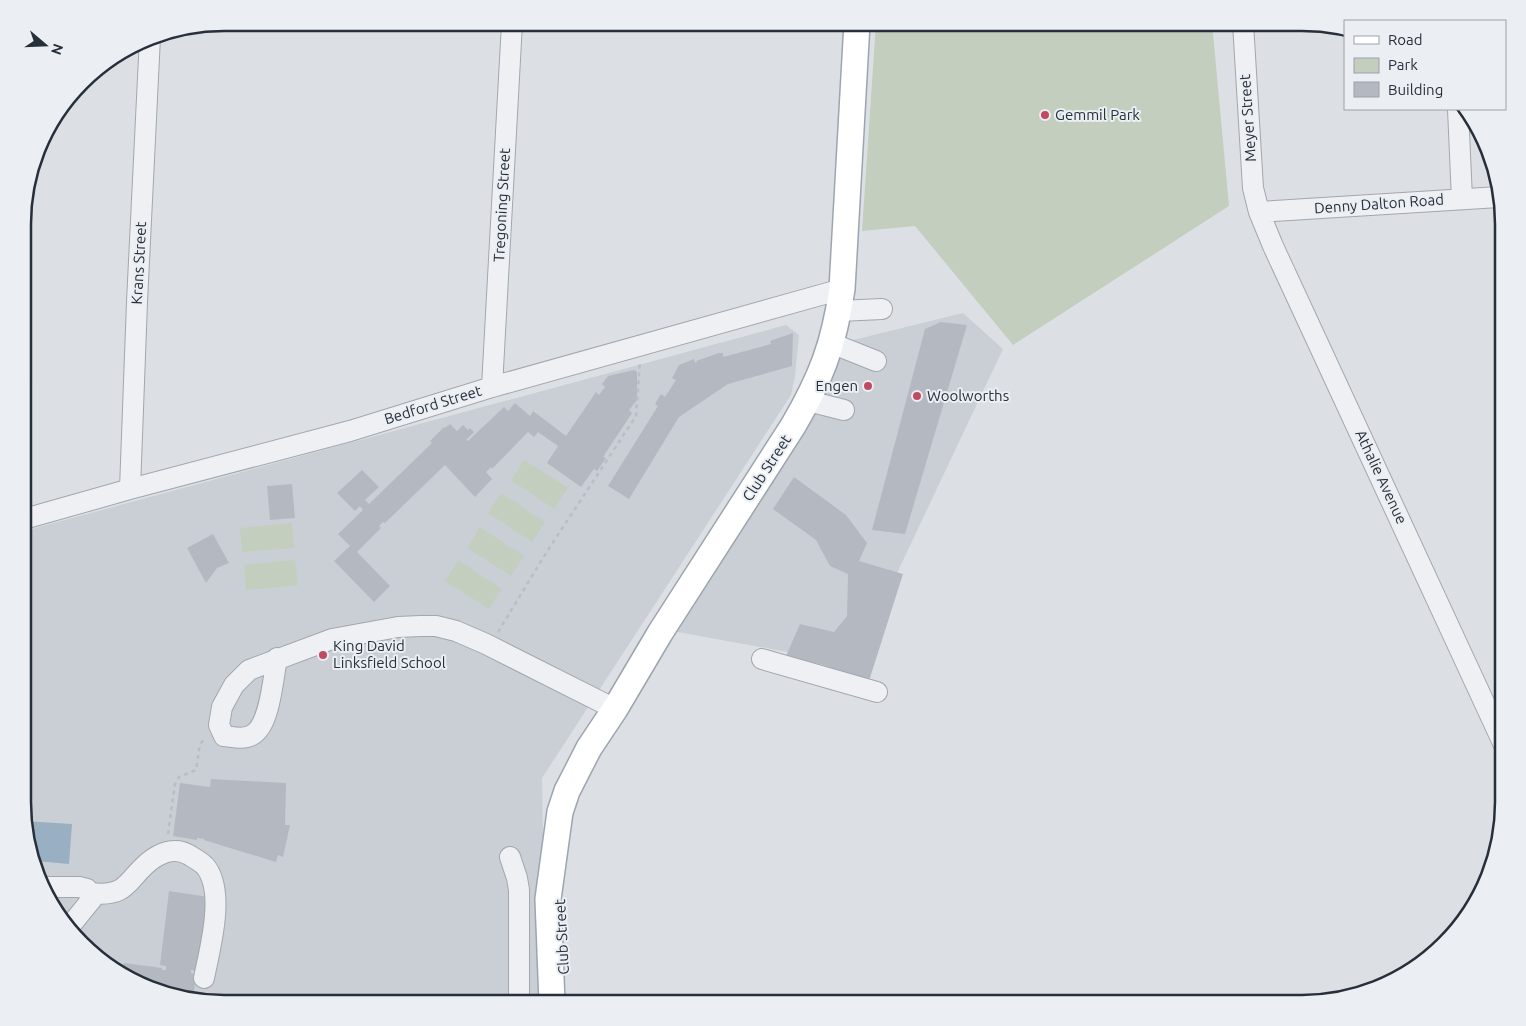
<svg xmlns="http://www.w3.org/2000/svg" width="1526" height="1026" font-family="Ubuntu,sans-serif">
	<rect width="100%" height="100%" fill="#dce0e5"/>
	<path fill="#cacfd6" d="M963 313 1003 349 854 664 672 631 849 341Z
		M786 325 799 335 795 376 791 395 542 778 546 1003H211L159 993 102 962 50 903 24 828V531Z"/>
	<path fill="#c3cebe" d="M876 23H1212L1229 206 1013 345 915 226 862 231Z
		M524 460 568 488 554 509 511 480Z
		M501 493 545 522 532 542 488 513Z
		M292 523 294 548 242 552 240 528Z
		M480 527 524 556 511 576 467 548Z
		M295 560 298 585 246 590 244 565Z
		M458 560 502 589 489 609 445 581Z"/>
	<path fill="#99afc2" d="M24 821 72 824 69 864 36 861 24 828Z"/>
	<path fill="#b4b9c1" d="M941 322 967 325 905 534 872 530 925 329Z
		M793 333 792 366 728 384 679 417 629 499 608 486 658 406 655 404 661 394 665 397 676 380 672 378 679 365 694 359 695 363 697 362 696 361 719 353H723V357L771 344 770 341Z
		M634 370 637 372V400L629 410 632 413 603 457 606 458 597 471 594 469 581 487 547 463 558 446 538 432 534 437 528 432 492 469 491 467 486 472 492 479 475 497 445 465 385 523 383 522 379 526 381 528 357 552 390 586 374 602 334 561 350 546 338 534 363 510 360 506 355 511 337 493 362 470 379 487 365 500 369 504 432 443 430 441 444 427 445 428 450 424 457 431 463 425 468 430 470 428 474 432 466 440 468 441 504 407 508 411 515 403 530 416 533 411 566 436 596 392 599 395 605 387 602 384 608 376Z
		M794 477 846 515 867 543 859 561 903 574 869 681 823 665 786 656 800 624 834 632 847 616 848 574 830 566 816 540 773 509Z
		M292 484 295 518 270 520 267 486Z
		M213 534 229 563 217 568 206 583 187 548Z
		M211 779 286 783 285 825H290L283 857 278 855 276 862 204 840V839L197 838V840L173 836 180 783 210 787Z
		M169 891 209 897 199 971 191 970V973L194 974 193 980 195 981 194 992 191 993V999L165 994 166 990H154L122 973 124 963 162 968V970H166V966L160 965Z"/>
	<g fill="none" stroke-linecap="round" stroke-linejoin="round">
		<defs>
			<path id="minor" d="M1243 23 1253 188 1259 212 1273 246 1503 743
				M1458 109 1462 199
				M1259 212 1499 197
				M839 311 882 309
				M831 343 876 361
				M492 387 512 23
				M808 401 844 410
				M130 489 137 302 150 37
				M24 519 130 489 350 431 492 387 842 289
				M277 658C273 678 270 726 252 735 244 740 233 737 224 736L219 725 222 707 234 685 249 670 332 639 398 627 421 626H436L456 631 486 644 615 709
				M762 659 877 692
				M510 857 517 878 519 890V1003
				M44 887H79L87 889 91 893 92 899 70 926
				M91 893C131 898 127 876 154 858 165 851 178 848 189 855 194 858 201 862 205 866 226 891 210 948 204 978"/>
			<path id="major" d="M552 1003 548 899 560 812 567 791 589 748 615 709 660 633 793 426C821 378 834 345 842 289L857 23"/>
		</defs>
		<use href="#minor" stroke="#a2a7ae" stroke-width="22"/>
		<use href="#major" stroke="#9ca5af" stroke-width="28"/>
		<path stroke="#babec4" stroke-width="2.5" stroke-dasharray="4 4" stroke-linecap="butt" d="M498 632 546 553 636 416 640 362
			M168 834 175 784 179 777 196 770 200 744 206 738"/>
		<use href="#minor" stroke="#eef0f4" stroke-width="20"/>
		<use href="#major" stroke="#fff" stroke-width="25"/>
	</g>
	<g fill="#c14a61" stroke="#ebeff3" stroke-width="2">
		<circle cx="1045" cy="115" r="5"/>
		<circle cx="868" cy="386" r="5"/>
		<circle cx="917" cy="396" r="5"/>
		<circle cx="323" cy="655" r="5"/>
	</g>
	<g text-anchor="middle" stroke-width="4" stroke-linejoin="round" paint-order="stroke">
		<g font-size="15" fill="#272f3a" stroke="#ebeff3" text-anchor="start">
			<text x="1055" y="120">Gemmil Park</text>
			<text x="858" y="391" text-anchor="end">Engen</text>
			<text x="927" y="401">Woolworths</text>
			<text x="333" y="651">King David<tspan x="333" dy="17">Linksfield School</tspan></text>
		</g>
		<g font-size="15" fill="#272f3a" stroke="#ebeff3">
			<text transform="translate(1248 118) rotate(-94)" y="5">Meyer Street</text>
			<text transform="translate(1379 204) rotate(-4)" y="5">Denny Dalton Road</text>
			<text transform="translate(502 205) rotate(-87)" y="5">Tregoning Street</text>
			<text transform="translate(139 263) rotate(-87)" y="5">Krans Street</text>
			<text transform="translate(433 405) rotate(-17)" y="5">Bedford Street</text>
			<text transform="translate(767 468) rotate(-57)" y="5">Club Street</text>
			<text transform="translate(1381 477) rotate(65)" y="5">Athalie Avenue</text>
			<text transform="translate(562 937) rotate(-93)" y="5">Club Street</text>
		</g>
	</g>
	<path d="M0 0H1526V1026H0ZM224 31H1302A193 193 0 0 1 1495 224V802A193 193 0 0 1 1302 995H224A193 193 0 0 1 31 802V224A193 193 0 0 1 224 31Z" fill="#ebeff3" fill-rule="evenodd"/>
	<path fill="none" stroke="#272f3a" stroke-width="2.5" d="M224 31H1302A193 193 0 0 1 1495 224V802A193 193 0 0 1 1302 995H224A193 193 0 0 1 31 802V224A193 193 0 0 1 224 31Z"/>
	<rect x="1344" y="20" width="162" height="90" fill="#ebeff3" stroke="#9da2a9"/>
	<rect x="1354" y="36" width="25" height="8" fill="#ffffff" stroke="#9da2a9"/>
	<text x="1388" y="45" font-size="15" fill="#272f3a">Road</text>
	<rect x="1354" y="58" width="25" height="15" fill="#c3cebe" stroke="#9da2a9"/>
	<text x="1388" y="70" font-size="15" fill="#272f3a">Park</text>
	<rect x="1354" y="82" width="25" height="15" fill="#b4b9c1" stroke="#9da2a9"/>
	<text x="1388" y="95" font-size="15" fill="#272f3a">Building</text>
	<g transform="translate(45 45) rotate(109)" stroke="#ebeff3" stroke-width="4" paint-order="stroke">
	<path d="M0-4L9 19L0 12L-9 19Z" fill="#272f3a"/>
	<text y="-8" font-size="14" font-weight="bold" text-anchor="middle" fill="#272f3a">N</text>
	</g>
</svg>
